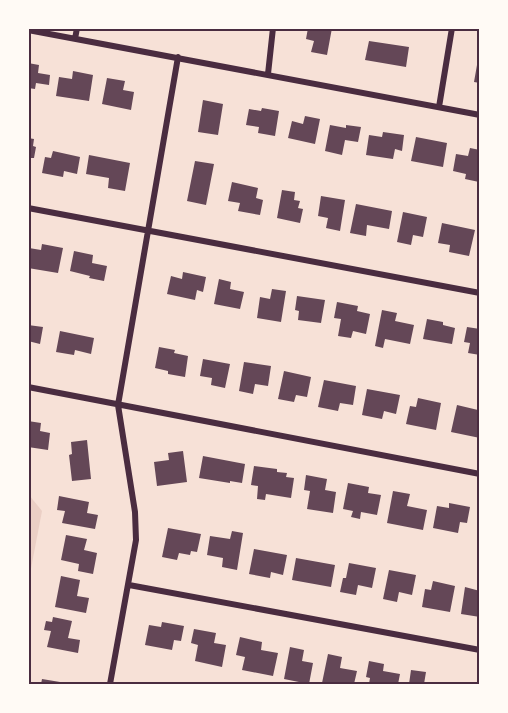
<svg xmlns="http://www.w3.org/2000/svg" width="508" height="713" font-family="Karla,sans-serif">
	<rect width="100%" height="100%" fill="#f7e1d7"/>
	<path fill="#ebcfc5" d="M29 495 42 511 29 579Z"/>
	<path fill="#644757" d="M308 28H332L327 55 311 52 314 41 306 39Z
		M369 41 409 47 406 67 365 60Z
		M28 63 39 65 38 73 50 75 49 85 36 83 35 89 28 88Z
		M477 65H480V83L474 82Z
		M73 71 93 75 89 101 56 96 59 77 72 79Z
		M107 78 125 81 123 90 134 92 131 110 102 104Z
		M203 100 223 104 218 135 198 132Z
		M262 108 279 111 275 136 258 133 259 127 246 125 249 109 261 111Z
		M305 116 320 119 315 144 288 138 292 121 303 124Z
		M330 125 346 128V125L361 127 358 142 345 140 342 155 325 151Z
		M383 132 404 135 402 151 395 149 393 159 366 155 369 135 382 137Z
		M416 137 447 143 443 167 411 161Z
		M28 138 34 139 33 146 36 147 34 158H31L30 164Z
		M470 148 480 150 479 182 465 179 466 174 453 171 456 154 468 156Z
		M53 151 80 157 77 174 64 171 63 177 42 173 45 157 51 158Z
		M89 155 130 163 125 191 108 188 109 178 86 174Z
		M195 161 214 164 206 205 187 201Z
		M232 182 258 188 256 198 263 200 260 215 238 211 240 203 228 201Z
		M282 190 295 192 294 200 300 201 298 208 303 209 300 223 277 218Z
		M321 196 345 200 340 231 326 228 328 218 318 216Z
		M356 204 392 211 389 229 367 225 366 236 350 233Z
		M403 212 427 217 423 237 413 235 411 245 397 242Z
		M442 223 475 230 469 256 449 252 450 245 438 243Z
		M42 244 63 248 58 273 28 268 29 248 41 250Z
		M74 251 93 255 92 263 107 266 104 281 89 278 90 276 70 271Z
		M183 272 206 277 203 292 197 290 195 300 167 294 171 276 182 279Z
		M219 279 231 282 230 289 244 292 240 309 214 304Z
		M272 289 286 291 281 322 257 318 260 297 270 299Z
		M297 296 325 300 321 323 298 320 299 311 295 310Z
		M337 302 358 306 357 311 370 314 366 334 353 331 351 338 338 336 341 319 334 318Z
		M382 310 397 313 395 321 414 325 410 344 385 339 383 348 375 346Z
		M427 319 443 322V325L455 328 452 344 423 339Z
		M28 325 43 327 40 344 28 341Z
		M467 327 480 329V355L468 353 470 343 464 342Z
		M60 331 94 338 91 354 75 350 74 355 56 352Z
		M159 347 175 350 174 353 188 356 185 377 168 374V371L155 368Z
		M203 359 230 364 225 388 211 385 212 378 200 376Z
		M244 362 271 366 268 386 255 384 253 394 239 391Z
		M284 371 311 377 307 397 296 395 294 402 278 399Z
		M324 380 356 386 353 405 340 403 338 411 318 407Z
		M367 389 400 395 396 414 384 411 382 419 362 415Z
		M418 398 441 403 436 430 406 424 410 406 416 407Z
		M457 405 478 410 477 418 480 419V438L451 432Z
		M28 421 41 423 40 431 50 433 48 450 28 447Z
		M87 440 91 479 72 481 69 455 72 454 71 442Z
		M183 451 187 482 157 486 154 462 169 460 168 453Z
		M203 456 245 464 242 483 230 481V483L199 478Z
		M254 466 277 469V472L287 473 286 477 294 478 291 498 266 494 265 500 257 499 258 486 251 485Z
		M306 475 327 479 325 490 336 492 333 513 307 509 310 491 304 490Z
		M348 483 369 487 368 493 381 495 377 515 361 512 360 519 351 517 353 511 343 509Z
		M393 491 410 494 407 506 427 510 423 530 387 523Z
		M59 496 89 502 87 513 98 515 95 529 62 523 65 511 57 510Z
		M449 503 470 507 467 523 460 522 458 533 433 528 437 506 449 508Z
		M168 528 201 534 197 552 191 551 190 555 179 553 177 560 162 557Z
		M232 531 243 533 237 570 222 567 223 558 207 555 210 536 230 539Z
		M66 535 87 539 84 550 97 553 93 574 78 571 79 564 61 560Z
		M254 549 287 555 283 575 271 572 270 578 249 574Z
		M296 558 335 565 331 587 292 580Z
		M349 563 376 568 372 588 358 585 356 595 340 592 343 578H346Z
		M389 570 416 575 412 595 399 592 397 602 383 599Z
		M61 576 80 580 77 596 89 598 86 613 55 607Z
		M433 581 455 586 450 612 422 607 425 589 431 590Z
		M465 587 480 591V617L461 614Z
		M53 617 72 621 68 638 80 640 78 653 47 647 51 631 44 630 46 621 52 622Z
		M162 622 184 626 181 641 174 640 172 650 145 645 149 625 161 627Z
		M194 629 216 633 214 643 226 645 222 667 195 661 198 645 191 643Z
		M240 637 262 642 261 650 278 653 273 676 242 670 245 657 236 655Z
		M290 647 304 650 302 661 313 663 309 684 284 679Z
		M328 654 342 657 340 668 357 671 354 684 322 683Z
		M369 661 384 664 383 671 400 674 398 684H369L370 678 366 677Z
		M411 670 426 672 424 684H409Z
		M42 679 66 683V684H41Z"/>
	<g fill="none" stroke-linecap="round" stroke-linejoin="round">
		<path stroke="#4a2c40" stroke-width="6" d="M28 30 480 115
			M75 39 77 28
			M268 74 273 28
			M439 107 452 28
			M28 208 480 293
			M28 387 480 474
			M129 585 480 650
			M110 684 136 540 135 512 118 405 178 57"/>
	</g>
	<rect width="508" height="713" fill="none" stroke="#fffaf5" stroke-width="60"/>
	<rect x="30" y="30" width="448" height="653" fill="none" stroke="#4a2c40" stroke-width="2"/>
</svg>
